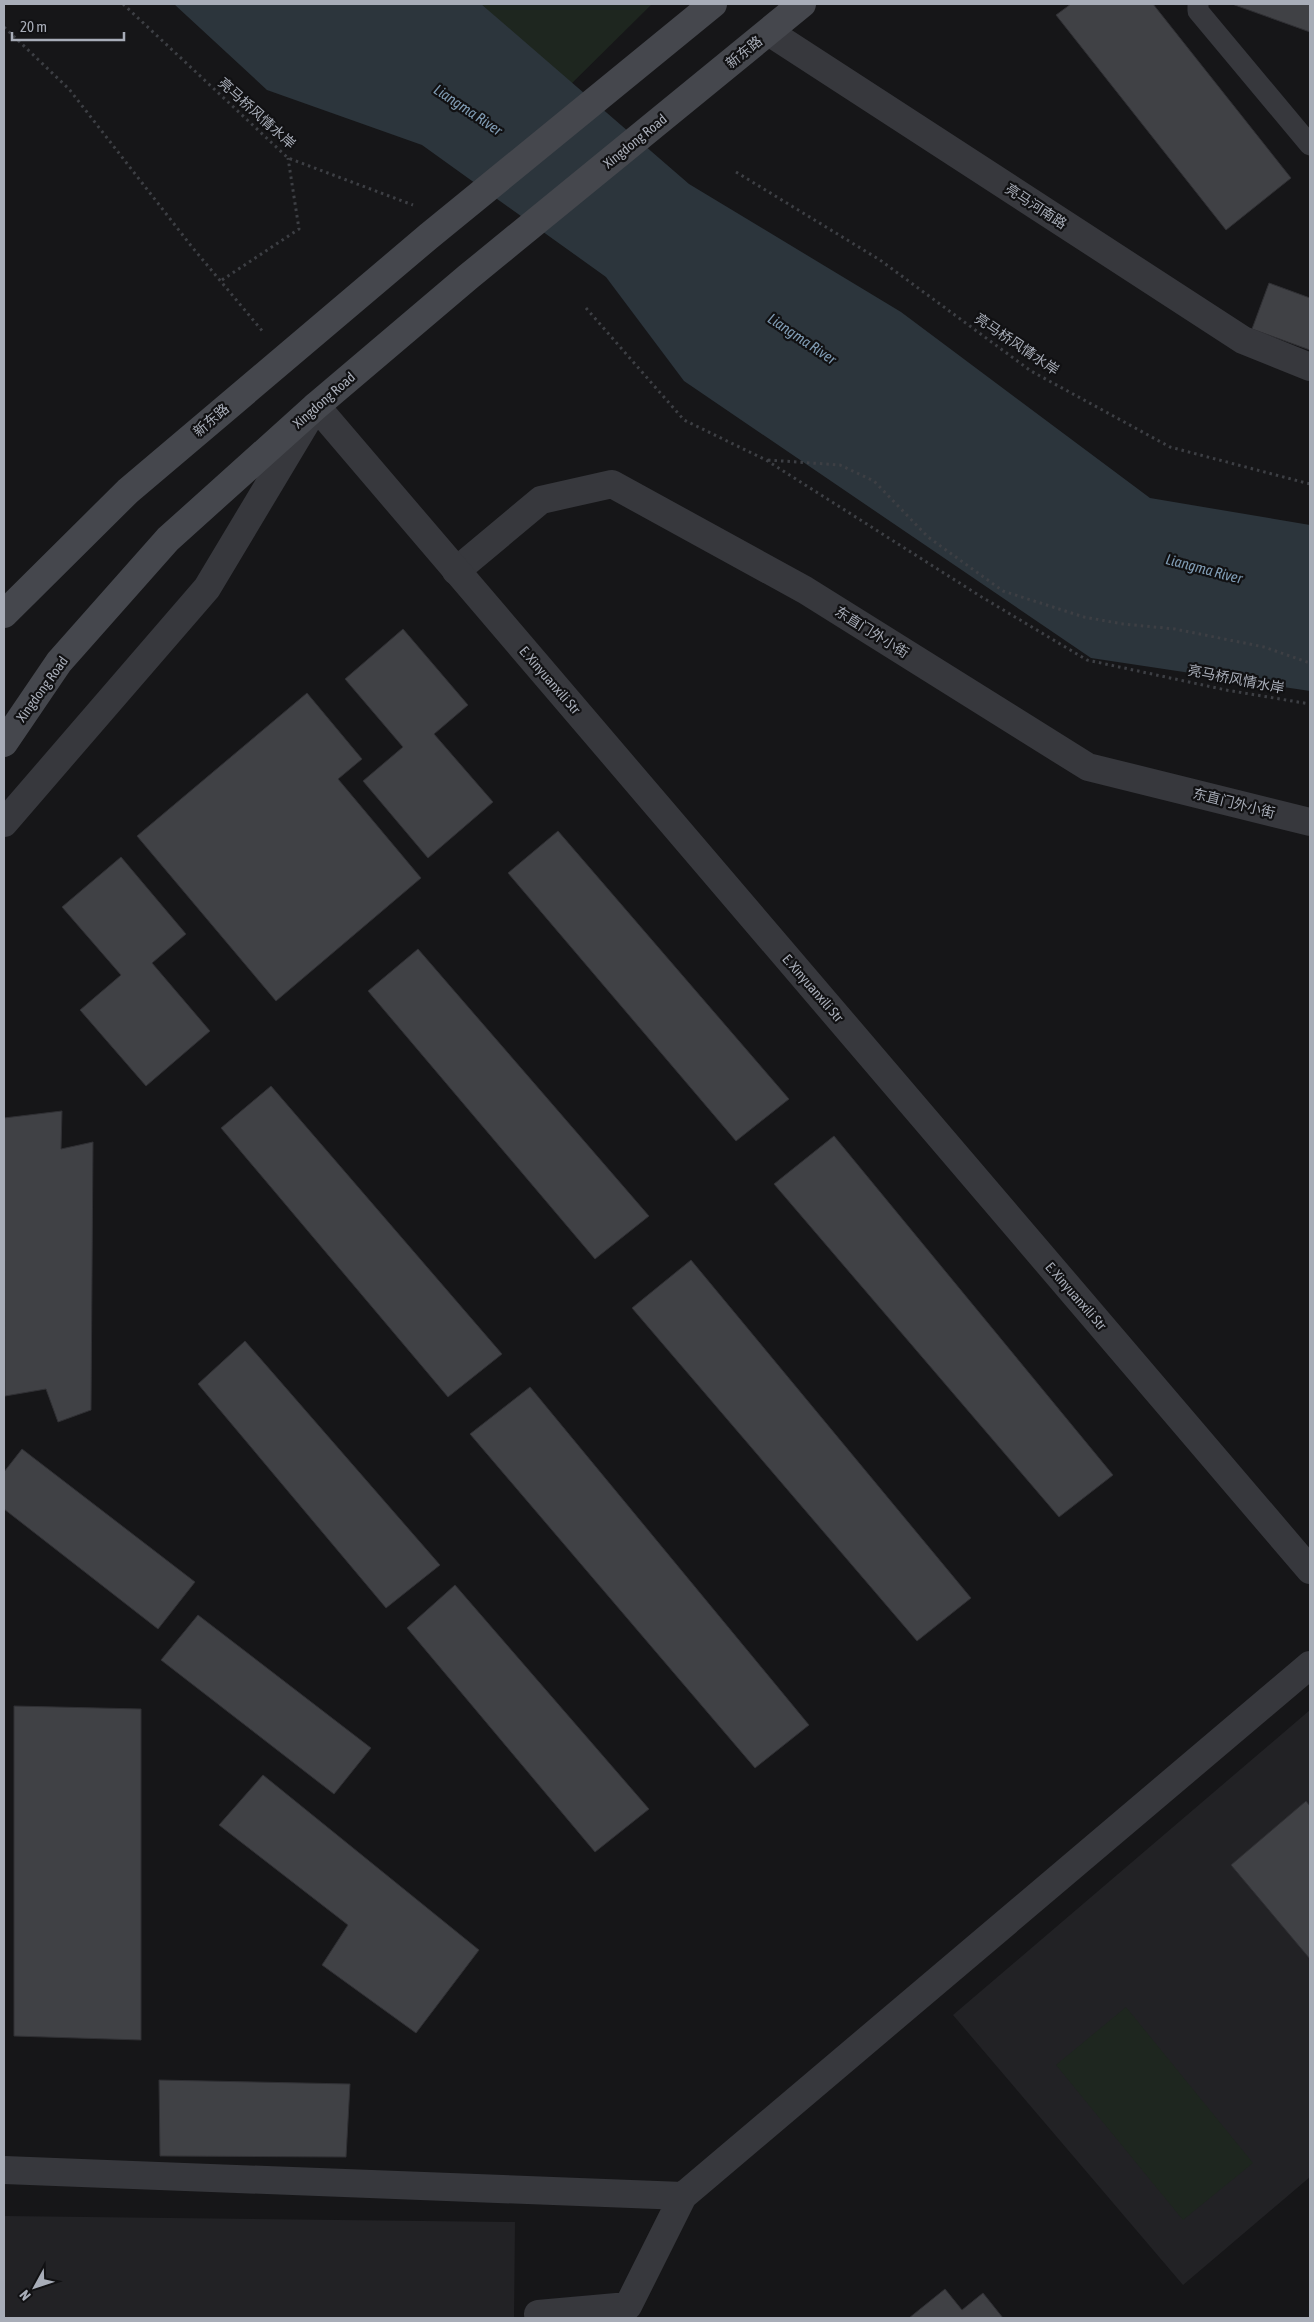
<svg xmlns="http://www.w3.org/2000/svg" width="1314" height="2322" font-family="'Asap Condensed','Noto Sans SC',sans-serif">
	<rect width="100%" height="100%" fill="#161618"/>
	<path fill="#222225" d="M1310 1710V2177L1183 2285 953 2015Z
		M4 2216 515 2222 514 2318H4Z"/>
	<path fill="#1e261f" d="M480 4H652L562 93Z
		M1126 2007 1253 2163 1183 2220 1056 2065Z"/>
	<path fill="#2c353c" d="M174 4H481L689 184 901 312 1150 498 1310 525V691L1091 658 684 381 606 277 422 145 267 90Z"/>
	<path fill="#404145" stroke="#303034" d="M1071 4H1153L1291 178 1226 230 1056 15Z
		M1232 4H1310V32Z
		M1269 283 1310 298V350L1252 329Z
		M403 629 468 705 434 734 493 802 428 858 363 781 403 747 345 679Z
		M307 693 362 759 338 779 421 878 276 1001 137 836Z
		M558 831 789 1099 736 1141 508 873Z
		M121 857 186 934 152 963 210 1031 146 1086 80 1010 121 975 62 907Z
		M418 949 649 1216 595 1259 368 991Z
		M271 1086 502 1354 448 1397 221 1128Z
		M62 1111 61 1149 93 1142 91 1410 58 1422 46 1389 5 1396 4 1118Z
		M834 1136 1113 1475 1059 1517 774 1184Z
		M691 1260 971 1598 917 1641 632 1308Z
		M245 1341 440 1565 386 1608 198 1384Z
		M530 1387 809 1725 755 1768 470 1434Z
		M22 1449 195 1582 158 1629 4 1509V1472Z
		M455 1585 649 1809 595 1852 407 1628Z
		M198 1615 371 1748 334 1794 161 1660Z
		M14 1706 141 1709V2040L14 2036Z
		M263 1775 479 1950 416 2033 322 1965 348 1925 219 1825Z
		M1306 1801 1310 1806V1959L1231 1865Z
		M159 2080 350 2084 346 2157 160 2156Z
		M945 2289 962 2310 983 2293 1003 2318H909Z"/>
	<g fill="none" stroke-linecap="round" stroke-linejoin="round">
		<path stroke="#3d3f44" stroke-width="3" stroke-dasharray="2.5 4" stroke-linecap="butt" d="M123 4 288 158 413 205
			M4 27 69 89 192 247 264 333
			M736 172 880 260 1031 371 1170 447 1310 484
			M222 280 299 229 288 158
			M586 308 684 420 766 460 980 596 1087 660 1226 690 1310 704
			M768 460 840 465 874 481 928 537 1003 591 1084 617 1123 624 1175 629 1264 647 1310 663"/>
		<path stroke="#37383d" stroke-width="21" d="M1198 4V11L1310 145"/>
		<path stroke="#37383d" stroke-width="28" d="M769 32 1243 340 1310 367
			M456 571 541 500 612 484 805 590 1088 767 1310 822
			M4 2170 683 2196
			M539 2318 538 2314 628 2306 683 2196 1310 1665"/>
		<path stroke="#37383d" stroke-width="28" d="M4 823 207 588 316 406 1310 1570"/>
		<path stroke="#45474d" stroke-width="28" d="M4 614 128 491 429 236 713 4
			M4 743 59 662 168 539 316 406 468 277 802 4"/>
	</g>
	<g text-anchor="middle" stroke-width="4.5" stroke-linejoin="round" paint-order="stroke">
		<g font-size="14" fill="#a8adb8" stroke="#111113">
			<text transform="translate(744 52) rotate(-39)" y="5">新东路</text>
			<text transform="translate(257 113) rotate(42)" y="5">亮马桥风情水岸</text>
			<text transform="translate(635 141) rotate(-39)" y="5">Xingdong Road</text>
			<text transform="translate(1036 206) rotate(33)" y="5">亮马河南路</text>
			<text transform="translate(1017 344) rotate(34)" y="5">亮马桥风情水岸</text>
			<text transform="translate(324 400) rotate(-41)" y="5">Xingdong Road</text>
			<text transform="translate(211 420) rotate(-41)" y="5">新东路</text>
			<text transform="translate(872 632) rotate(32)" y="5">东直门外小街</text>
			<text transform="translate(1236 679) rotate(11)" y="5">亮马桥风情水岸</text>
			<text transform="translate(550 680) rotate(49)" y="5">E. Xinyuanxili Str</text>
			<text transform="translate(42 689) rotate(-54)" y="5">Xingdong Road</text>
			<text transform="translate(1234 803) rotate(14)" y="5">东直门外小街</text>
			<text transform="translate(813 988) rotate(49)" y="5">E. Xinyuanxili Str</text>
			<text transform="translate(1076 1296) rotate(49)" y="5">E. Xinyuanxili Str</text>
		</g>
		<g font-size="15" font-style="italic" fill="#7f9bb3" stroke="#111113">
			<text transform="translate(468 110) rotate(34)" y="5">Liangma River</text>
			<text transform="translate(802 339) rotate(34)" y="5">Liangma River</text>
			<text transform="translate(1204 569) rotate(15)" y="5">Liangma River</text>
		</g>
	</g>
	<rect width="1314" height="2322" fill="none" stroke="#a8adb8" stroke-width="10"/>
	<g transform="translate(35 2287) rotate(230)" stroke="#111113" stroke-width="4" paint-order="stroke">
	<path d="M0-4L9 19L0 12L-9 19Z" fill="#a8adb8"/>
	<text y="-8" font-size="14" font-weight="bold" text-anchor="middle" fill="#a8adb8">N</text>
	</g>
	<path d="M12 32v8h112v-8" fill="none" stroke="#a8adb8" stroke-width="2.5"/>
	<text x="20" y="32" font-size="15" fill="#a8adb8" stroke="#111113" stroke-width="4" paint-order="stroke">20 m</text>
</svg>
